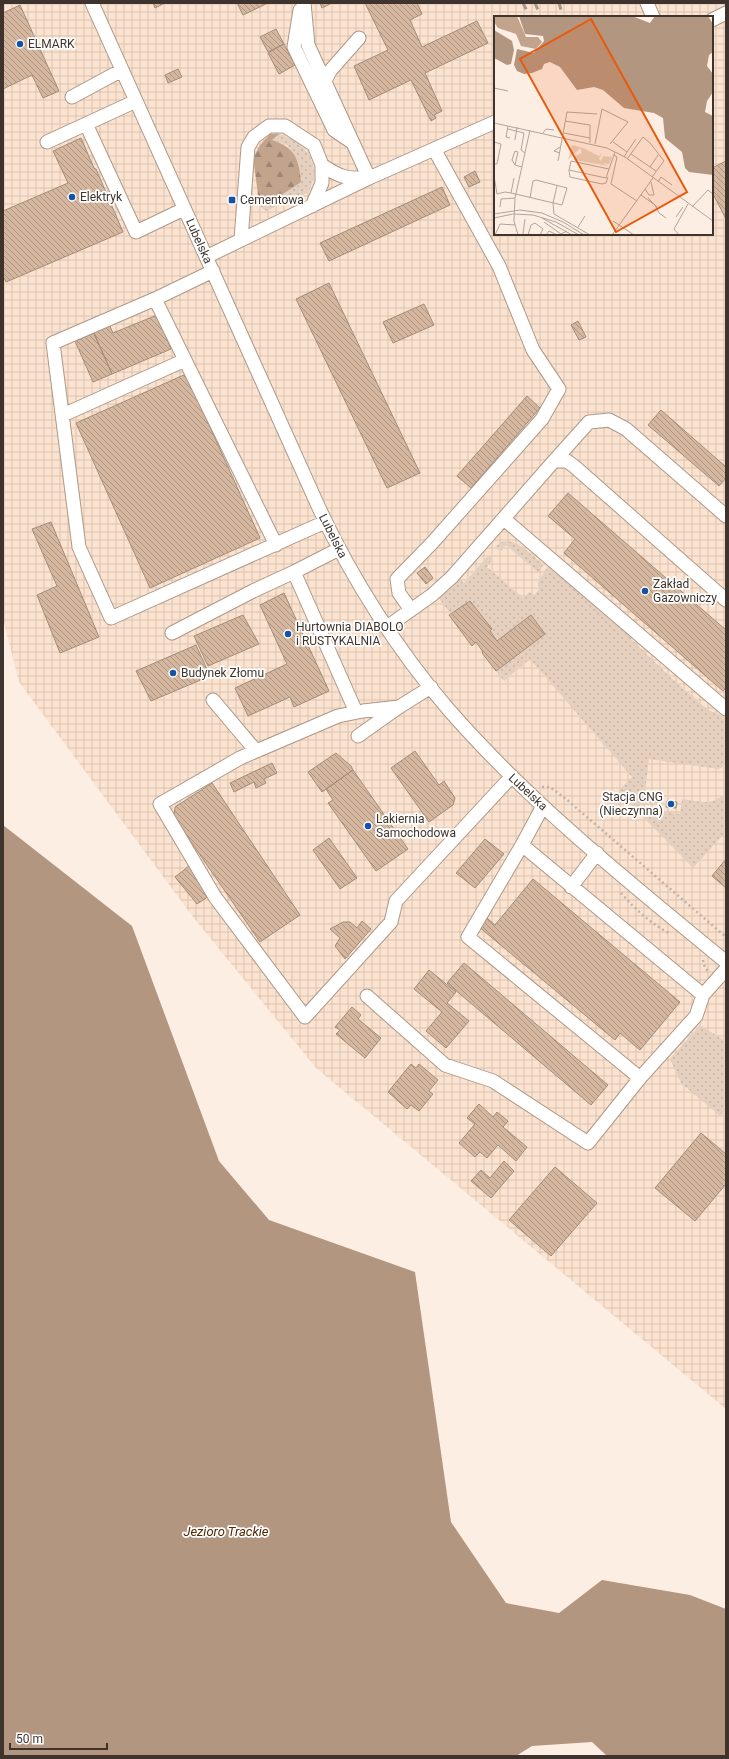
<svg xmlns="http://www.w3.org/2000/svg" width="729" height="1759" font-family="Roboto,sans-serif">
	<defs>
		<pattern id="industrial-grid" width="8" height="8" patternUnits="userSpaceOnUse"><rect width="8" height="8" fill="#fce3cf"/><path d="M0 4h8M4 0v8" fill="none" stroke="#d9c3b2"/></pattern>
		<pattern id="grass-dots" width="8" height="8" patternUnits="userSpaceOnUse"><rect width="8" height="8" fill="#e5d0bf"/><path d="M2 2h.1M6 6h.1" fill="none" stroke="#c6b3a4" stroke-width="1.8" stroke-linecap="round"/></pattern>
		<pattern id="forest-firs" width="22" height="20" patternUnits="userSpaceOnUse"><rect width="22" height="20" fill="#c2a48d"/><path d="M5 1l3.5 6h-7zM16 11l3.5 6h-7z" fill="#9f8674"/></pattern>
		<pattern id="building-back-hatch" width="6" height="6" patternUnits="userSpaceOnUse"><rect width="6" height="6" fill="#d5b69e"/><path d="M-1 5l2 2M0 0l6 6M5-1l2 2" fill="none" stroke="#ae9581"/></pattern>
	</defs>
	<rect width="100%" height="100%" fill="#fdeee3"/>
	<path fill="url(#industrial-grid)" fill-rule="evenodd" d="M3 3H726V1409L316 1068 193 917 19 682 3 619ZM495 17H712V234H495Z"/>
	<path fill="url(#grass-dots)" d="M279 134C297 140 314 152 314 174 314 179 311 186 309 192L266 211 258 205 256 168 260 201 300 164 287 145 272 140Z
		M507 541C522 543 532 555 543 565L539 573 506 545 501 551 495 548 499 543Z
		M489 555 492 559 487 567 523 598 529 592 534 595 540 588 538 585V582L550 563 633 635 631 639 671 678 708 710 726 717V766L718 769 649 759 645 792 660 795 658 804 640 802V808L680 814 682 799C700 801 712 807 726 792V832L693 868 635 809 619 790 632 777 530 659 504 681 496 671 545 634 531 615 497 641 490 631 492 629 470 601 451 614 438 597 459 579 464 583Z
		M700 1025 725 1041 726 1109 720 1116 681 1083 670 1059Z"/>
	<path fill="url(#forest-firs)" d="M270 134H279L272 140C295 148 299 158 301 182L283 194 259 201 253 158 260 145Z"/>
	<path fill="#b3967f" d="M3 825 132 926 219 1161 269 1220 415 1272 451 1522 506 1603 559 1613 602 1580 690 1595 726 1609V1756H607L592 1742 532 1746 516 1756H3Z"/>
	<path fill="url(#building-back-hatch)" stroke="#a38d7b" d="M153 3H165L155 8Z
		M237 3H268L243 15Z
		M320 3H332L322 8Z
		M365 3H417L422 14 410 20 422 47 477 21 488 43 425 73 442 111 434 115 436 118 431 121 411 80 369 100 354 66 388 50Z
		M20 5 59 91 43 98 32 75 3 89V13Z
		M276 29 284 44 268 52 260 37Z
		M284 44 295 65 279 74 268 53Z
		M178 69 182 77 168 83 165 75Z
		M81 138 94 168 96 169 123 232 6 282 3 276V211L68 183 53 151Z
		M726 161V219L712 192V168Z
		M475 171 480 182 469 187 464 177Z
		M442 187 450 205 329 261 320 243Z
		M329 283 420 473 387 488 296 299Z
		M424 304 434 325 393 343 383 322Z
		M157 315 171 349 112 374 92 329 108 322 113 333Z
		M578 321 586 337 579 340 571 325Z
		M94 333 112 374 93 382 75 341Z
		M186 374 260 538 150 588 76 423Z
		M527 396 540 408 471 488 457 476Z
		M661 410 726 467V478L719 486 648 425Z
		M568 493 726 630V688L723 691 564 553 575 539 548 516Z
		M51 522 99 637 60 653 37 595 57 586 32 529Z
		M425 567 433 578 426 584 417 573Z
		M284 593 329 691 294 707 290 697 248 716 235 688 287 664 260 605Z
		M470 601 492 629 490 631 497 641 531 615 545 634 496 671 482 653 483 652 476 642 472 646 449 615Z
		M243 615 259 644 208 666 194 636Z
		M196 645 210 676 151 701 136 671Z
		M415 751 439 785 444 781 455 798 453 805 429 822 391 768Z
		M336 753 351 766 353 770 322 792 308 772Z
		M272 763 277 773 264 779 266 783 256 788 254 782 234 792 230 783Z
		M353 770 408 849 376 871 328 803 333 800 326 789Z
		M212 783 300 915 260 942 174 817 175 807Z
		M667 801 677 802 676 808 666 807Z
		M329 838 357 878 340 889 313 850Z
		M485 839 504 854 475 888 456 873Z
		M726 859V888L712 876Z
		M189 866 209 896 197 904 175 877Z
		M533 879 680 1002 640 1050 620 1033 615 1040 479 927 487 918 495 925Z
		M362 921 371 929 345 959 335 946 340 938 330 929 343 922H350L357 928Z
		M464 963 608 1085 591 1105 447 983Z
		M429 970 456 992 447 1003 469 1021 446 1048 426 1031 442 1012 414 989Z
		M352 1007 361 1015 358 1019 381 1038 365 1058 336 1034 340 1030 335 1027Z
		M411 1064 416 1068 419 1064 438 1080 429 1091 433 1094 419 1111 411 1105 407 1109 388 1092Z
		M479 1104 493 1117 497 1112 508 1121 503 1127 527 1147 516 1161 498 1145 487 1158 480 1152 475 1157 459 1143 475 1124 467 1118Z
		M701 1133 726 1154V1184L695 1221 655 1188Z
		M504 1161 514 1171 491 1198 471 1181 481 1170 490 1178Z
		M555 1167 597 1203 551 1256 509 1220Z"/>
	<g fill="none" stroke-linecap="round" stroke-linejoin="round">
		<defs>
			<path id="minor" d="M92 3 319 508C352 579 398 651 449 710 530 803 631 884 726 962
				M304 3 308 45 369 178C347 179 339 177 322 165
				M647 3 653 17
				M300 10 294 47 334 130 353 143
				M712 20 726 13
				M325 81 330 71 359 38
				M72 97 122 70
				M86 124 136 232 184 209
				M47 142 136 101
				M241 240 248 147 254 137 269 126H285L314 145 322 165V183L312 206
				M206 257 369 178 495 122
				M213 271 155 299 53 343 79 547 111 618 325 522
				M155 299 276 545
				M63 415 185 360
				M554 461 589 422 609 420 626 429 726 516
				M504 519 726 709
				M339 549 294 572 356 712
				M411 610 399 593 397 579 433 542 542 419 559 389 533 350 499 266 434 149
				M387 627 432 595 452 577 554 461H567L575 467 726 600
				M172 633 253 591 294 572
				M213 700 256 751
				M399 707 363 711 338 716 240 758 160 804 215 897 305 1017 391 922 396 901 512 776
				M358 736 399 707 431 687
				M543 806 522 845 703 995
				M522 845 468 937 640 1078
				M571 887 597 853
				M367 996 445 1065 493 1081 588 1143 640 1078 696 1016 703 995 726 969"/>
		</defs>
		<use href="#minor" stroke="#af9886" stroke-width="15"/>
		<path stroke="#bfb2a8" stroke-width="2.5" stroke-dasharray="2 3" stroke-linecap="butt" d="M542 787H550L566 799 726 937
			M621 893C635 909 651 924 669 933
			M703 960 705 968 708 971"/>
		<use href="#minor" stroke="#fff" stroke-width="13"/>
		<path stroke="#a4988f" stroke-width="3" stroke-dasharray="7 7" stroke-linecap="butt" d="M523 3 530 17
			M535 3 541 17
			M559 3 563 17"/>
	</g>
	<g fill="#1453a3" stroke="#fff" stroke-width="1.5">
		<circle cx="20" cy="44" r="4"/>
		<circle cx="72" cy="197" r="4"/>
		<rect x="228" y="196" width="8" height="8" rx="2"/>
		<circle cx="645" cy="591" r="4"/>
		<circle cx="288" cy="634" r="4"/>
		<circle cx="173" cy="673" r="4"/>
		<circle cx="671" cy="804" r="4"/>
		<circle cx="368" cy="826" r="4"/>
	</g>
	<g text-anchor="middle" stroke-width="3.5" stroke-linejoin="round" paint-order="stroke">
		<g font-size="12" fill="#3e342d" stroke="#fff" text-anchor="start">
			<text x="28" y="48">ELMARK</text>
			<text x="80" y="201">Elektryk</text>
			<text x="240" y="204">Cementowa</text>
			<text x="653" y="588">Zakład<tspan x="653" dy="14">Gazowniczy</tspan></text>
			<text x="296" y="631">Hurtownia DIABOLO<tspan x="296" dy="14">i RUSTYKALNIA</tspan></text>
			<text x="181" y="677">Budynek Złomu</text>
			<text x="663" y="801" text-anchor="end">Stacja CNG<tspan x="663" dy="14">(Nieczynna)</tspan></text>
			<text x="376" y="823">Lakiernia<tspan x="376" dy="14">Samochodowa</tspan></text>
		</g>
		<g font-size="12" fill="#3e342d" stroke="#fff">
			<text transform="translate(199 241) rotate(66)" y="4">Lubelska</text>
			<text transform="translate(333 536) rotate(63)" y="4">Lubelska</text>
			<text transform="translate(528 792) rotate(43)" y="4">Lubelska</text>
		</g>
		<g font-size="13" font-style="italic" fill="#512900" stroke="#fff">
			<text x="226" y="1536">Jezioro Trackie</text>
		</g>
	</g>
	<g transform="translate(494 16)">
		<rect width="219" height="219" fill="#fdeee3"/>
		<path d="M78 129 89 132 105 140 108 137 105 143 107 145 109 140 118 141 115 148 108 147 115 150 80 144 81 140 88 137 86 132 74 144Z" fill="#e5d0bf"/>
		<path d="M0 0H23L32 21H44L48 26 42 33 27 30 22 18 4 12 0 6Z" fill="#c2a48d"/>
		<path d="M25 0H138L156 7 161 0H214L219 8V36L215 39 213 50 219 58V76L213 85 211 96 219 100V159L195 156 191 152 188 136 171 122 169 102 160 97 130 92 109 74 100 71 83 74 66 51 56 46 50 48 48 53 38 57 30 58 23 55 20 49 23 33 40 37 50 25 49 20 31 18ZM0 14 18 25 20 34 17 48 13 49 0 42Z" fill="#b3967f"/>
		<path fill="none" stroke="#b1a49a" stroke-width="1" d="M0 72 14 75M71 105 96 109V122M0 107 113 132 131 141 219 205M14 110 12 121 16 122M14 113 30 117 27 134 31 137M49 117 52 113 60 114M70 117 96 122V127M21 124 23 111M0 126 7 128 3 148H0M119 126 133 136 130 141M101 128 108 93 134 106 116 128M133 136 142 123M66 137 60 135 66 131M137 138 162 155M120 139 123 141 117 168 143 185M133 143 149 121 156 127 170 145 158 161M64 145 73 96 103 98M21 149 18 144 21 135 24 136 21 149 28 151M156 151 164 139M115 153 112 162 75 154 77 145 115 153 121 136M75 154 76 161 108 168 112 167 114 161M0 160 3 178 11 176 17 177 30 180 68 189 73 172 42 164 39 165 36 182M164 166 167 161 178 169M63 170 59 187 60 198 96 219M151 173 155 179H160L157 166M17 177 20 162M147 179 161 189 165 197 172 202M154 182 163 191M6 191 7 183 21 182M198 191 214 174 219 178M0 198 26 194 48 197 69 206 90 219M182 201 189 191M0 202 19 198 39 199 62 206 85 219M48 202 78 219M119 205 140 219M50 206 67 218 73 215M84 211 91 200M29 218 31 203M1 219 6 208 21 209M24 219 20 205 21 182 36 114M34 219 37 209 41 207 49 213 46 219M52 219 55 215 63 219M118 219 159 162M185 219 180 213 194 188"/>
		<path fill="#e8590c" fill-opacity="0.15" stroke="#e8590c" stroke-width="2" d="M97 3 193 176 122 216 26 43Z"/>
		<rect width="219" height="219" fill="none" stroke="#3e342d" stroke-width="2"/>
	</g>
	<rect width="729" height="1759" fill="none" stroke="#3e342d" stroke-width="8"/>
	<path d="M10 1743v6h97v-6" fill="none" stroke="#3e342d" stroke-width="2"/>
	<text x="16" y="1743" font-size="12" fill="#3e342d" stroke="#ffffff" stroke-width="3" paint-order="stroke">50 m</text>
</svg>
